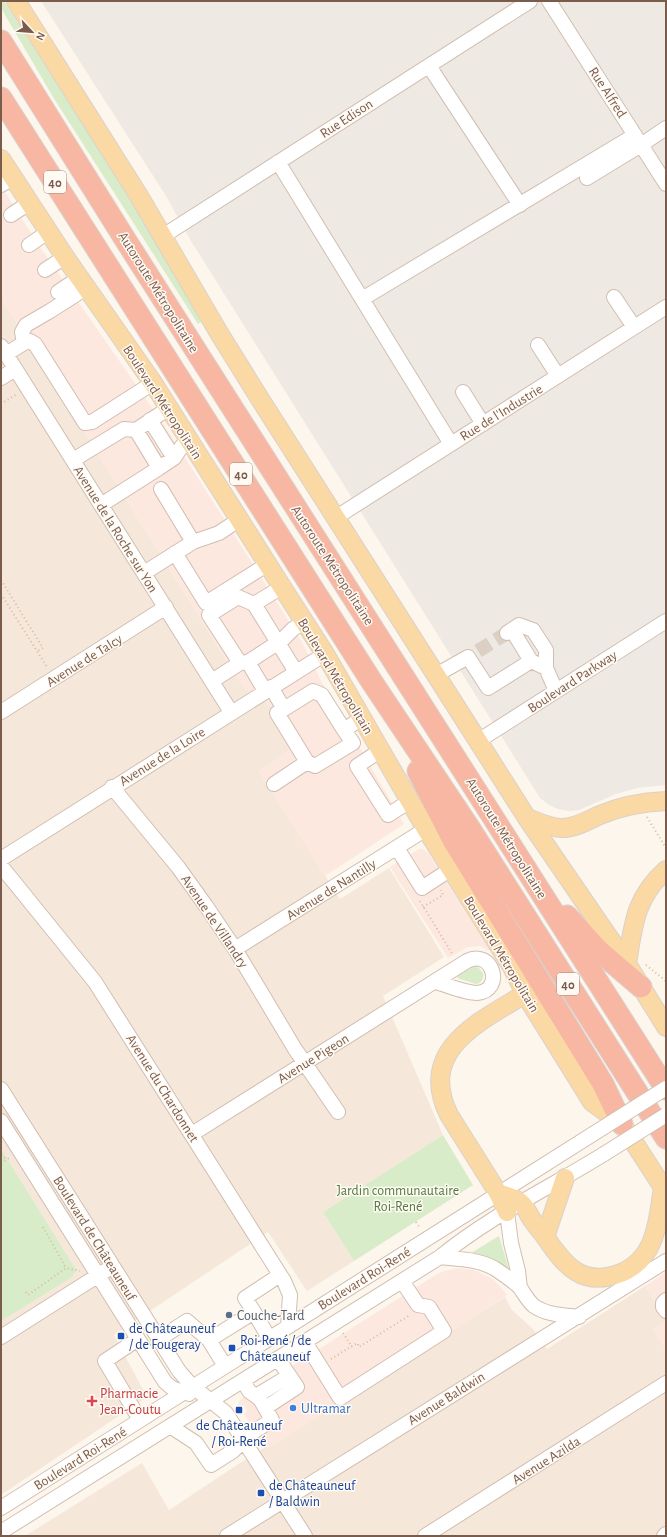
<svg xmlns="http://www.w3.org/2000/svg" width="667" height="1537" font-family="'Alegreya Sans',sans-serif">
	<rect width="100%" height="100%" fill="#fdf6ec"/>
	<path fill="#f5e8da" d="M1 298 243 687 271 707 294 747 259 771 340 899 389 868 444 957 383 996 443 1135 323 1212 354 1261 307 1291 268 1232 114 1335 147 1397 1 1495Z
		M645 1286 666 1320V1322L653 1330 666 1349V1536H25L142 1463 169 1510 237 1465 505 1297 512 1310 533 1329 547 1349Z"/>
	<path fill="#fde8e0" d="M1 186 40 247 164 425 249 558 302 642 320 679 404 824 325 876 259 771 294 747 271 707 243 687 1 298Z
		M419 849H423L429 854 490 951 480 946 468 947 448 958 390 867Z
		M459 1268 474 1270 491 1278 500 1286 507 1295 433 1343 434 1345 267 1449 244 1414 247 1411 243 1405 240 1408 239 1406 238 1403 242 1398 437 1274 444 1271Z
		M666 1272V1320L645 1286Z
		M666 1322V1349L653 1330Z"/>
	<path fill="#efe9e4" d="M41 1H666V785L637 788 616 794 579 810 569 811 558 809 549 805 540 798 191 241 166 196Z"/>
	<path fill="#d8ecc9" d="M1 1H4C71 107 141 211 201 322L198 324 53 97 1 8Z
		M475 966 478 967 483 973C484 978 482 983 476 984L457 978 459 975Z
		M443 1135 473 1185 354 1261 323 1212Z
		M1 1149 76 1270 72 1277 1 1321Z
		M499 1236 510 1273 492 1259 471 1253Z"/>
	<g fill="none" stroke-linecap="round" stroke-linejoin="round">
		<path stroke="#dcd0c4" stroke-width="14" stroke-dasharray="14 7" stroke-linecap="butt" d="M478 651 507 633"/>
		<defs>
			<path id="minor" d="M549 1 666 184
				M429 66 520 205
				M278 162 451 444
				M587 178 641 145 666 128
				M1 185 13 178
				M11 215 29 203
				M163 236 530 1
				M29 245 48 232
				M45 270 65 257
				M58 292 79 278
				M614 297 634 327
				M362 299 635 135
				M24 343 30 341 35 344 85 423 92 422 153 383
				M538 345 558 376
				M1 346 231 712
				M6 354 24 343 22 332 26 325 50 311 86 288
				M1 378 15 369
				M463 392 483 424
				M150 420 174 458
				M136 430 159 468 174 458 182 446 190 441
				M73 460 124 429 136 430 169 408
				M161 489 193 542
				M101 505 159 468
				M335 518 666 307
				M175 553 206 603 268 564
				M144 573 193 542 219 533 240 519
				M282 587 254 604 296 672
				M512 630 531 661
				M507 633 519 625 533 630 546 650V668
				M248 662 265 691
				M240 663 209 615 238 597 254 604
				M436 675 468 657 488 688 531 661 546 668 556 691
				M212 681 240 663 248 662 282 640 293 629 304 622
				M271 687 284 709 313 691 322 695 344 730 362 718
				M284 709 277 713 307 762
				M1 712 166 607
				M478 741 666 621
				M381 750 357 766 388 815 410 801
				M274 784 307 762 315 766 353 743 344 730
				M112 787 178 867 206 906 235 949 295 1049 338 1112
				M397 848 422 888 451 869
				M1 859 325 654
				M1 866 95 982 284 1281 290 1295 288 1326
				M235 949 426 829
				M1 1089 179 1371 192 1386 226 1413 305 1536
				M1 1121 165 1382 172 1388 189 1394
				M192 1134 467 961C493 948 505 991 477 993 465 993 447 985 435 982
				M507 1212 511 1243 518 1271 520 1288
				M440 1257C458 1259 477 1259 494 1268 500 1272 517 1284 521 1289 525 1295 528 1301 534 1306 547 1315 564 1315 579 1317
				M666 1300 663 1303V1307L666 1311
				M254 1312 245 1298 280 1275
				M1 1337 105 1271
				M138 1339 105 1361 140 1420
				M159 1339 187 1321 209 1340
				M305 1342 340 1398 444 1331 429 1307 418 1305 402 1281
				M225 1366 209 1340 254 1312 269 1338
				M256 1396 289 1376
				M265 1408 297 1387 278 1359
				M170 1426 196 1443 211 1465 233 1451 253 1432 272 1420 260 1399 249 1391 243 1381
				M1 1508 593 1134
				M1 1532 440 1257C490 1216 549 1188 604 1154
				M227 1536 666 1261
				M425 1536 666 1383
				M664 1536 666 1534"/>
			<path id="major" d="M16 1 139 196 219 333 260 399 478 741 527 818 627 964 666 1027
				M1 159 65 257 153 383 282 587 325 654 426 829 512 967 525 994 592 1102 622 1124 666 1192
				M527 818C538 822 550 828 562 828 576 828 588 820 600 815 621 806 644 802 666 801
				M627 964C633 926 635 897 666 870
				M498 1193C505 1196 516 1198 521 1203 526 1207 529 1216 533 1221 537 1227 542 1232 546 1238 565 1266 583 1288 621 1273 657 1258 658 1220 663 1187
				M507 1212 498 1193 449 1115C417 1050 479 1022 525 994
				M545 1237 565 1178"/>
			<path id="highway" d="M1 41 123 236 666 1089
				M1 98 372 682 470 829 666 1138
				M418 771 453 840 603 1084 622 1124
				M567 916 599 951 641 987"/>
		</defs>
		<use href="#minor" stroke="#d1beb0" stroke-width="16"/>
		<use href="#major" stroke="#dad1cd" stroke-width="20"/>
		<use href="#highway" stroke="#dad1cd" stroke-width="23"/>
		<path stroke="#d9b8a5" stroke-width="2" stroke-dasharray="1 3" stroke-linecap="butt" d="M1 404 17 394
			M1 580 43 648 37 651
			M1 594 47 667
			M647 817 666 848
			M420 901 453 955
			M423 907 443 895 441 890
			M646 965 666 981
			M1 1155 7 1159
			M1 1163 9 1158
			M416 1222 420 1228
			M43 1227 66 1268
			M26 1292 28 1295 66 1268 80 1271
			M343 1333 352 1347
			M331 1359 357 1343 359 1347 410 1315"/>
		<use href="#minor" stroke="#fff" stroke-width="14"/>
		<use href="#major" stroke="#fbd9a5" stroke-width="18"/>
		<use href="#highway" stroke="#f7b7a3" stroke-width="21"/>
		<defs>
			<path id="minor-bridge" d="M593 1134 666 1088
				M604 1154 666 1115"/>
		</defs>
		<use href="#minor-bridge" stroke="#d1beb0" stroke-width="16" stroke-linecap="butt"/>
		<use href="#minor-bridge" stroke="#fff" stroke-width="14"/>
	</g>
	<circle fill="#5c6f8a" stroke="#fffaf3" stroke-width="1.5" cx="229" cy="1315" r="4"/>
	<g fill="#1a4fb4" stroke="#fffaf3" stroke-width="1.5">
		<rect x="117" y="1332" width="8" height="8" rx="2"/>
		<rect x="228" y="1344" width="8" height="8" rx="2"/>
		<rect x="235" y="1406" width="8" height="8" rx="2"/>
		<rect x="257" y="1489" width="8" height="8" rx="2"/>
	</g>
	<path fill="#e0444e" stroke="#fffaf3" stroke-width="1.5" d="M90 1395h4v4h4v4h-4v4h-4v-4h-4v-4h4z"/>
	<circle fill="#3f7fe0" stroke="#fffaf3" stroke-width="1.5" cx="293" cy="1408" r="4"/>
	<g text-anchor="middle" stroke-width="3" stroke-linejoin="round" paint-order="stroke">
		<g fill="#fffaf3" stroke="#a28b7f" stroke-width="1">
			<rect x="44" y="171" width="22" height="22" rx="3"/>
			<rect x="230" y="463" width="22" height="22" rx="3"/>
			<rect x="557" y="973" width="22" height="22" rx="3"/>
		</g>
		<g font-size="13" font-weight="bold" fill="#7a5c4d">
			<text x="55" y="187">40</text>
			<text x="241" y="479">40</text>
			<text x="568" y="989">40</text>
		</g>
		<g font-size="14" fill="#7a5c4d" stroke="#fffaf3">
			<text transform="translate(608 92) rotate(57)" y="5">Rue Alfred</text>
			<text transform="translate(346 118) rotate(-33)" y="5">Rue Edison</text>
			<text transform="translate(159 292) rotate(58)" y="5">Autoroute Métropolitaine</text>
			<text transform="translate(163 402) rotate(57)" y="5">Boulevard Métropolitain</text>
			<text transform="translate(501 412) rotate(-32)" y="5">Rue de l'Industrie</text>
			<text transform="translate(116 529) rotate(58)" y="5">Avenue de la Roche sur Yon</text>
			<text transform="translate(333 565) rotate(57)" y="5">Autoroute Métropolitaine</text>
			<text transform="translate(84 660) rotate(-32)" y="5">Avenue de Talcy</text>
			<text transform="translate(336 676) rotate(59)" y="5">Boulevard Métropolitain</text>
			<text transform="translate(572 681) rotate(-33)" y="5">Boulevard Parkway</text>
			<text transform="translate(162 756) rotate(-32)" y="5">Avenue de la Loire</text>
			<text transform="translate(507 838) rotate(58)" y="5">Autoroute Métropolitaine</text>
			<text transform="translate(331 889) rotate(-32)" y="5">Avenue de Nantilly</text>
			<text transform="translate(215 921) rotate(56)" y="5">Avenue de Villandry</text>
			<text transform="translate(502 954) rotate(59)" y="5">Boulevard Métropolitain</text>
			<text transform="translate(313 1058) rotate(-32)" y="5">Avenue Pigeon</text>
			<text transform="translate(163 1088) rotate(58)" y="5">Avenue du Chardonnet</text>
			<text transform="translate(95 1238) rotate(58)" y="5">Boulevard de Châteauneuf</text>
			<text transform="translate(364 1278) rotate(-32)" y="5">Boulevard Roi-René</text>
			<text transform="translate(446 1398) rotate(-32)" y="5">Avenue Baldwin</text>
			<text transform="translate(80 1458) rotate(-32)" y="5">Boulevard Roi-René</text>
			<text transform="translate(546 1460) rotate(-32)" y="5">Avenue Azilda</text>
		</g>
		<g font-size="14" fill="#537a41" stroke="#fffaf3">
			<text x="398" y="1195">Jardin communautaire<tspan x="398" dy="16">Roi-René</tspan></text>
		</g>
		<g font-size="14" fill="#4e5e75" stroke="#fffaf3" text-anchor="start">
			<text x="237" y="1320">Couche-Tard</text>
		</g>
		<g font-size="14" fill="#164399" stroke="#fffaf3" text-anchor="start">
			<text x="129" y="1333">de Châteauneuf<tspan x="129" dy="16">/ de Fougeray</tspan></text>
			<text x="240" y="1345">Roi-René / de<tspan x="240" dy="16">Châteauneuf</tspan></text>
			<text x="239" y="1430" text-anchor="middle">de Châteauneuf<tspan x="239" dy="16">/ Roi-René</tspan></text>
			<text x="269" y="1490">de Châteauneuf<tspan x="269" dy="16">/ Baldwin</tspan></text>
		</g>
		<g font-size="14" fill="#be3a42" stroke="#fffaf3" text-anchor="start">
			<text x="100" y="1398">Pharmacie<tspan x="100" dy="16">Jean-Coutu</tspan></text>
		</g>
		<g font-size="14" fill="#366cbe" stroke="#fffaf3" text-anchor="start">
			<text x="301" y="1413">Ultramar</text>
		</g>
	</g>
	<rect width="667" height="1537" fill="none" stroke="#7a5c4d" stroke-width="4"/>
	<g transform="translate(32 32) rotate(116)" stroke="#fffaf3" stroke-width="3" paint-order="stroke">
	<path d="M0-3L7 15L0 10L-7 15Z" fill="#7a5c4d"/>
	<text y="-6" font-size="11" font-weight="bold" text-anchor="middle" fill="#7a5c4d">N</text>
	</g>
</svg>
